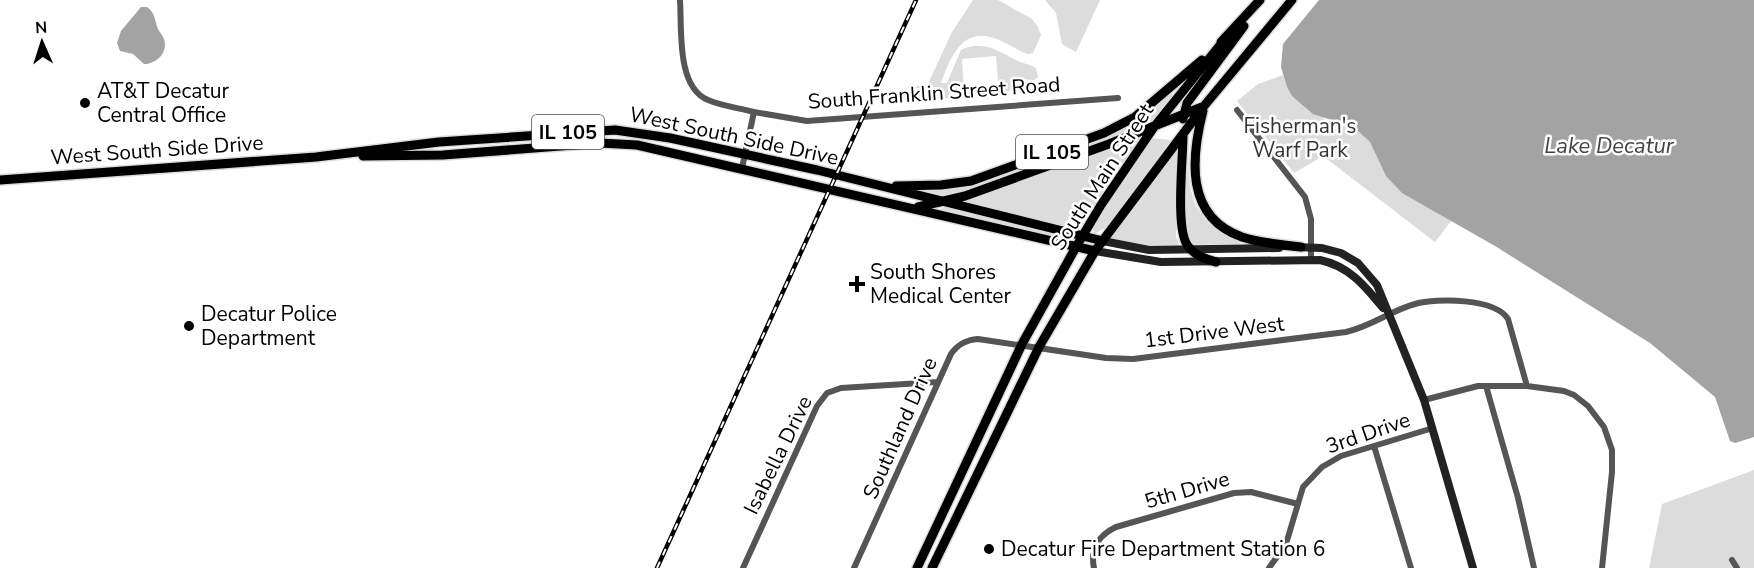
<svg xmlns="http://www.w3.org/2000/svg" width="1754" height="568" font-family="'Nunito Sans',sans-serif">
	<rect width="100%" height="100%" fill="#fff"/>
	<path fill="#dcdcdc" d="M973 0H998L1032 19 1038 27 1041 35 1033 53 1028 54C1018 51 1009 44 999 40 963 24 951 56 941 83H947L961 50C984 39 999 52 1018 61 1024 64 1030 64 1036 68L1038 77 1034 80 1015 79 1012 82 1010 91 999 94 996 56 962 59 964 92H972L971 96 911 101 917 86 928 84 952 32Z
		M1045 0H1100L1076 52 1062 44 1056 13Z
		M1283 75 1287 87 1326 120 1344 124 1359 132 1370 142 1378 158 1431 208 1452 220 1435 242 1323 156 1294 173 1237 101 1258 84Z
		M1172 91V97L1151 123 953 196 946 199 904 190 972 183 1151 109Z
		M1189 134C1188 189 1185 217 1241 243L1240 244 1193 245 1189 240 1185 226Z
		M1142 136 1077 231 958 202Z
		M1152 138 1171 140 1114 217 1105 228 1094 234 1093 224Z
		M1172 153 1177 154 1176 236 1180 247 1140 246 1110 238Z
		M947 206 1055 233 1056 237 942 213 938 210Z
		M1754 470V568H1649L1662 504Z"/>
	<path fill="#a3a3a3" d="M1319 0H1754V437L1735 443 1730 441 1715 397 1650 343 1495 246 1402 193 1386 176 1370 142 1359 132 1344 124 1313 114 1292 96 1287 87 1281 67 1283 44Z
		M141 7H147C156 14 154 19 158 29 159 32 162 34 163 37 170 51 157 64 144 64L133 54 120 51 117 43 121 31Z"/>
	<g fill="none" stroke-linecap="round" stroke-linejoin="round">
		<defs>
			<path id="primary" d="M1221 42 1260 0
				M1203 111C1191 158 1185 217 1242 237 1261 243 1281 245 1301 247
				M1183 119 1187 103 1244 26
				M1183 135C1183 159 1175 230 1188 246 1195 256 1206 259 1216 262
				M363 156 443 155 600 143 637 145 1095 251
				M0 180 316 157 439 142 615 130 670 138 817 170 1103 241
				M896 186 941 185 971 181 1104 133 1135 117 1202 60
				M918 207 965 196 1109 144 1202 107
				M917 568 1022 344 1076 247 1101 205 1154 127 1225 39
				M932 568 1039 347 1095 251 1204 106 1292 0"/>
		</defs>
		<use href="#primary" stroke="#dbdbdb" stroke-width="12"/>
		<path stroke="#555" stroke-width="6" d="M680 0C682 28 676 87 708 100 722 106 739 108 754 112L742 168
			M1237 110 1305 197 1311 219V259
			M754 112 807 121 1118 98
			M1486 386 1518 498 1534 568
			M1424 400 1478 386H1527L1564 391 1574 395 1588 406 1604 427 1612 450V472L1602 568
			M1374 446 1411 568
			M1732 560 1737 568
			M743 568 817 406 827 393 841 388 937 382
			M854 568 951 354C958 344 966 340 978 339L1106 358 1133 359 1346 332C1372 326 1392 310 1415 304 1437 298 1495 298 1508 319L1527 386
			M1094 568C1090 549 1099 535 1116 527L1234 493 1251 492 1298 504
			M1269 568 1286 544 1303 487 1322 467 1341 456 1433 428"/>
		<path stroke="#222" stroke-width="8" d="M1103 241 1149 250 1279 248
			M1295 247 1322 248 1341 253 1358 263 1377 285 1424 400 1473 568
			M1095 251 1161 262 1320 260C1349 266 1365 286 1383 308"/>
		<use href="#primary" stroke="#000" stroke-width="9"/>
		<defs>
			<path id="rail" d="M657 568 916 0"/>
		</defs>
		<use href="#rail" stroke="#000" stroke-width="4.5"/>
		<use href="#rail" stroke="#fff" stroke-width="2" stroke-dasharray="7" stroke-linecap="butt"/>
	</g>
	<g fill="#000" stroke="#fff" stroke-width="2">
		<circle cx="85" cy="103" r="6"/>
		<path d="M854 275h6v6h6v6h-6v6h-6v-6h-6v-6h6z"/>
		<circle cx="189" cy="326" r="6"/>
		<circle cx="989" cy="549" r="6"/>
	</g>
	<g text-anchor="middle" stroke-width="5" stroke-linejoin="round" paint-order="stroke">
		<g fill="#fff" stroke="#4c4c4c" stroke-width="1.5">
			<rect x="532" y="115" width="72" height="34" rx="4.5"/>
			<rect x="1016" y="135" width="72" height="34" rx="4.5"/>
		</g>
		<g font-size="20" font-weight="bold" fill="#000">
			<text x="568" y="139">IL 105</text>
			<text x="1052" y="159">IL 105</text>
		</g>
		<g font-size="21" fill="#000" stroke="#fff" text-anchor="start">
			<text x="97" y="98">AT&amp;T Decatur<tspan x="97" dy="24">Central Office</tspan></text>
			<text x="870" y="279">South Shores<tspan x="870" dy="24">Medical Center</tspan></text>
			<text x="201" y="321">Decatur Police<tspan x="201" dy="24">Department</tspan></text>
			<text x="1001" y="556">Decatur Fire Department Station 6</text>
		</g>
		<g font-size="21" fill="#000" stroke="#fff">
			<text transform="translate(934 93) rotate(-4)" y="7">South Franklin Street Road</text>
			<text transform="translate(734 136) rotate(12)" y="7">West South Side Drive</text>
			<text transform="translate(157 150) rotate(-4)" y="7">West South Side Drive</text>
			<text transform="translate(1102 177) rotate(-57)" y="7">South Main Street</text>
			<text transform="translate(1214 332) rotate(-7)" y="7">1st Drive West</text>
			<text transform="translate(900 428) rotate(-66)" y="7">Southland Drive</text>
			<text transform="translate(1368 433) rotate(-19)" y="7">3rd Drive</text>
			<text transform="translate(778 455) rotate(-64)" y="7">Isabella Drive</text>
			<text transform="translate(1187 490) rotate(-16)" y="7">5th Drive</text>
		</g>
		<g font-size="21" fill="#333" stroke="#fff">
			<text x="1300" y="133">Fisherman's<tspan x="1300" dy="24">Warf Park</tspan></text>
		</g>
		<g font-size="22" font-style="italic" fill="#444" stroke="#fff">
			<text x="1609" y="153">Lake Decatur</text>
		</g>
	</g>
	<g transform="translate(42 42) rotate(357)" stroke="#ffffff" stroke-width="4.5" paint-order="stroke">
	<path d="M0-4.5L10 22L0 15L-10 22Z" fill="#000000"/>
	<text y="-9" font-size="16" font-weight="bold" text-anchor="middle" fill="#000000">N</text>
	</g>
</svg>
